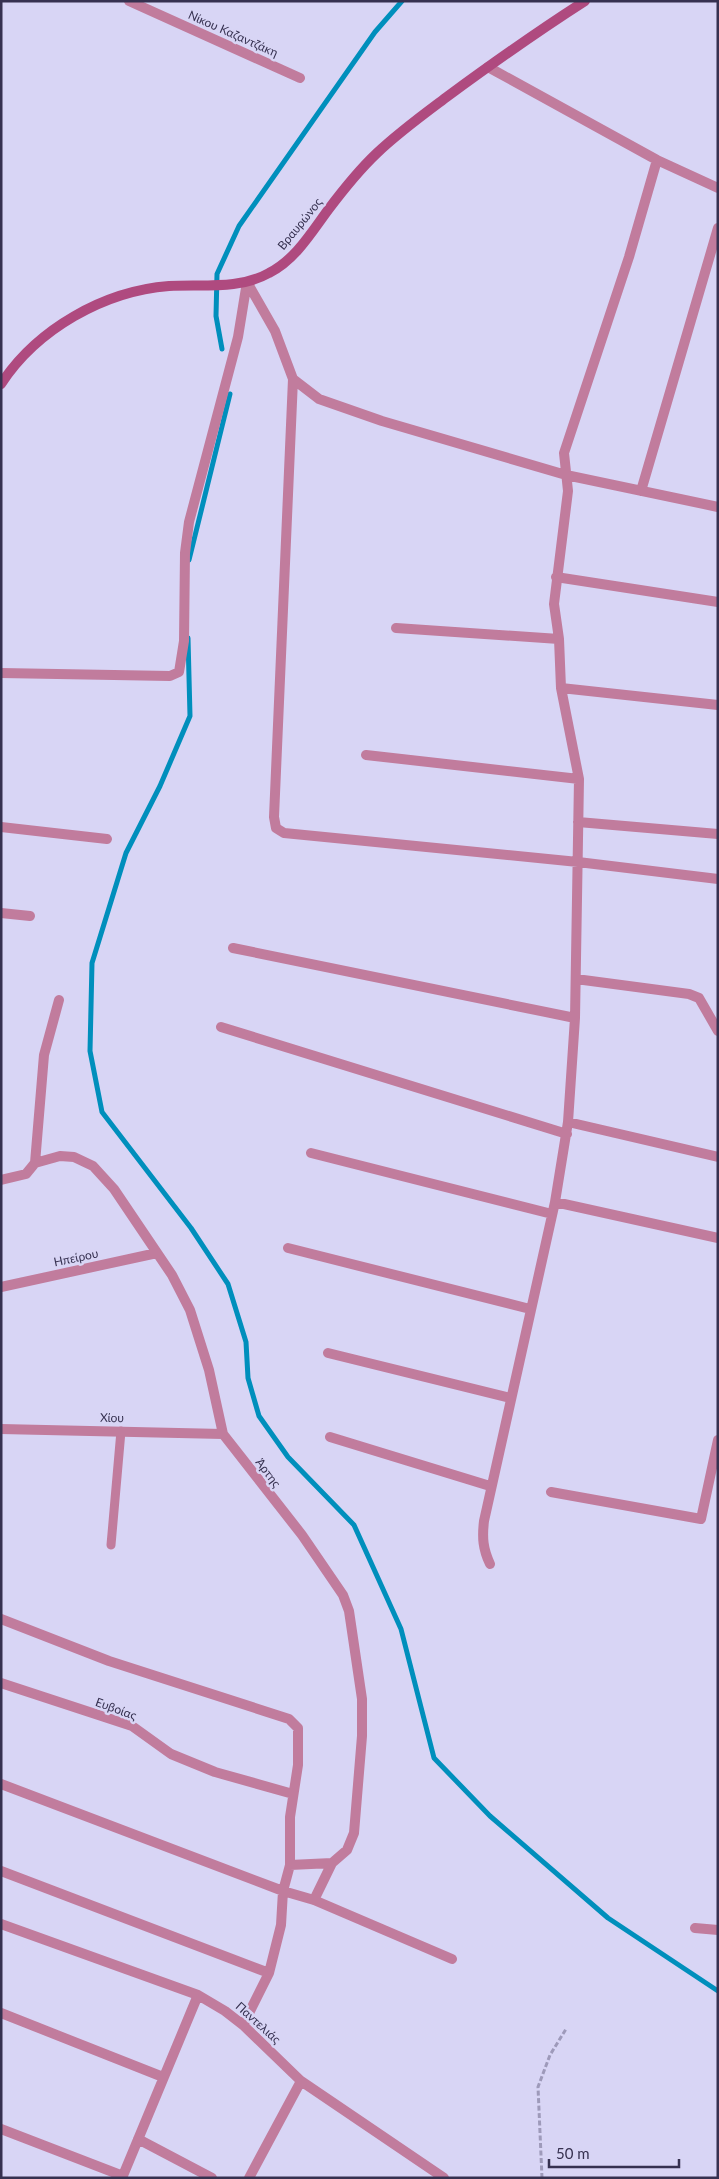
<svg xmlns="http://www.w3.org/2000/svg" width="719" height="2179" font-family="Lato,sans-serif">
	<rect width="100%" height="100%" fill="#d8d5f5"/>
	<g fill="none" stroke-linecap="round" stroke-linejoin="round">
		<path stroke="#008fbc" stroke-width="5" d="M222 349 216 316 217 274 239 226 375 32 402 1
			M189 560 230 394
			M188 638 190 716 160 786 126 853 92 963 90 1051 102 1112 191 1228 228 1284 246 1342 248 1378 259 1416 288 1457 354 1525 401 1629 434 1758 490 1816 608 1918 718 1991"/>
		<path stroke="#9e9aba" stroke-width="3" stroke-dasharray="5 2.5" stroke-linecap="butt" d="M542 2178 538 2087 550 2055 566 2029"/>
		<path stroke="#c17c9d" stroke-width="9" d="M111 1545 121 1431"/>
		<path stroke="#c17c9d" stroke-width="10" d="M129 1 300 78
			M488 67 657 160 718 188
			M247 282 275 331 293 379 319 399 382 421 566 475 718 507
			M293 379 274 817 276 828 284 833 578 862 718 879
			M641 491 718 228
			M556 577 718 602
			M396 628 559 639
			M1 673 170 676 179 672 184 641 185 553 189 522 238 337 247 282
			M561 688 718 705
			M366 755 579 779
			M578 822 718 834
			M1 827 107 839
			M1 913 30 916
			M233 948 575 1018
			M576 979 689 994 699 998 718 1031
			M221 1027 567 1134
			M568 1122 718 1157
			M311 1153 552 1214
			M35 1163 44 1055 59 1000
			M1 1180 26 1174 35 1163 60 1156 74 1157 93 1166 114 1189 172 1275 190 1310 209 1370 223 1434 302 1535 343 1595 349 1611 362 1699V1736L354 1833 347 1850 332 1863 314 1900
			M555 1202 718 1238
			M288 1248 530 1309
			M1 1287 157 1253
			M328 1353 510 1398
			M1 1429 223 1434
			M330 1437 490 1486
			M551 1492 701 1519 718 1440
			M490 1564C483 1549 482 1538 484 1521L555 1202 568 1122 575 1018 579 779 561 688 559 639 554 604 568 491 564 453 629 257 657 160
			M1 1619 109 1661 289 1719 298 1728V1765L290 1817V1865L283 1891 281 1925 269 1973 243 2025
			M1 1683 132 1726 171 1754 215 1772 293 1794
			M1 1784 283 1891 314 1900 452 1959
			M290 1865 332 1863
			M1 1871 269 1973
			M1 1924 198 1995 225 2011 243 2025 301 2081 444 2178
			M695 1928 718 1930
			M1 2013 163 2077
			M1 2129 123 2176
			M138 2139 212 2178
			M122 2178 198 1995
			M249 2178 301 2081"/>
		<path stroke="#af4a7f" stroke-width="10" d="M1 384C37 329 104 291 169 286 202 284 239 290 269 273 295 260 311 233 328 210 343 190 359 170 377 153 399 132 424 114 448 96 493 63 538 31 585 1"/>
	</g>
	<g text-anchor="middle" stroke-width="5" stroke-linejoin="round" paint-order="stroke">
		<g font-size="12" fill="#363150" stroke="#d8d5f5">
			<text transform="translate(233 34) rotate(24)" y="4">Νίκου Καζαντζάκη</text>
			<text transform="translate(300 224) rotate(-51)" y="4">Βραυρώνος</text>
			<text transform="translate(76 1258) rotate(-12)" y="4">Ηπείρου</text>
			<text transform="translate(112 1418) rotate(1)" y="4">Χίου</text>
			<text transform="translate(268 1473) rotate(53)" y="4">Άρτης</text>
			<text transform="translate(116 1709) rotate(20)" y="4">Ευβοίας</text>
			<text transform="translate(258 2023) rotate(42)" y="4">Παντελιάς</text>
		</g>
	</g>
	<rect width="719" height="2179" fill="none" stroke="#363150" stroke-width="5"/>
	<path d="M549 2159v8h130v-8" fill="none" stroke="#363150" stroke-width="2.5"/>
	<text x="556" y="2159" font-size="15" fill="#363150" stroke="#d8d5f5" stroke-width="4" paint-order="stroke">50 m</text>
</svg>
